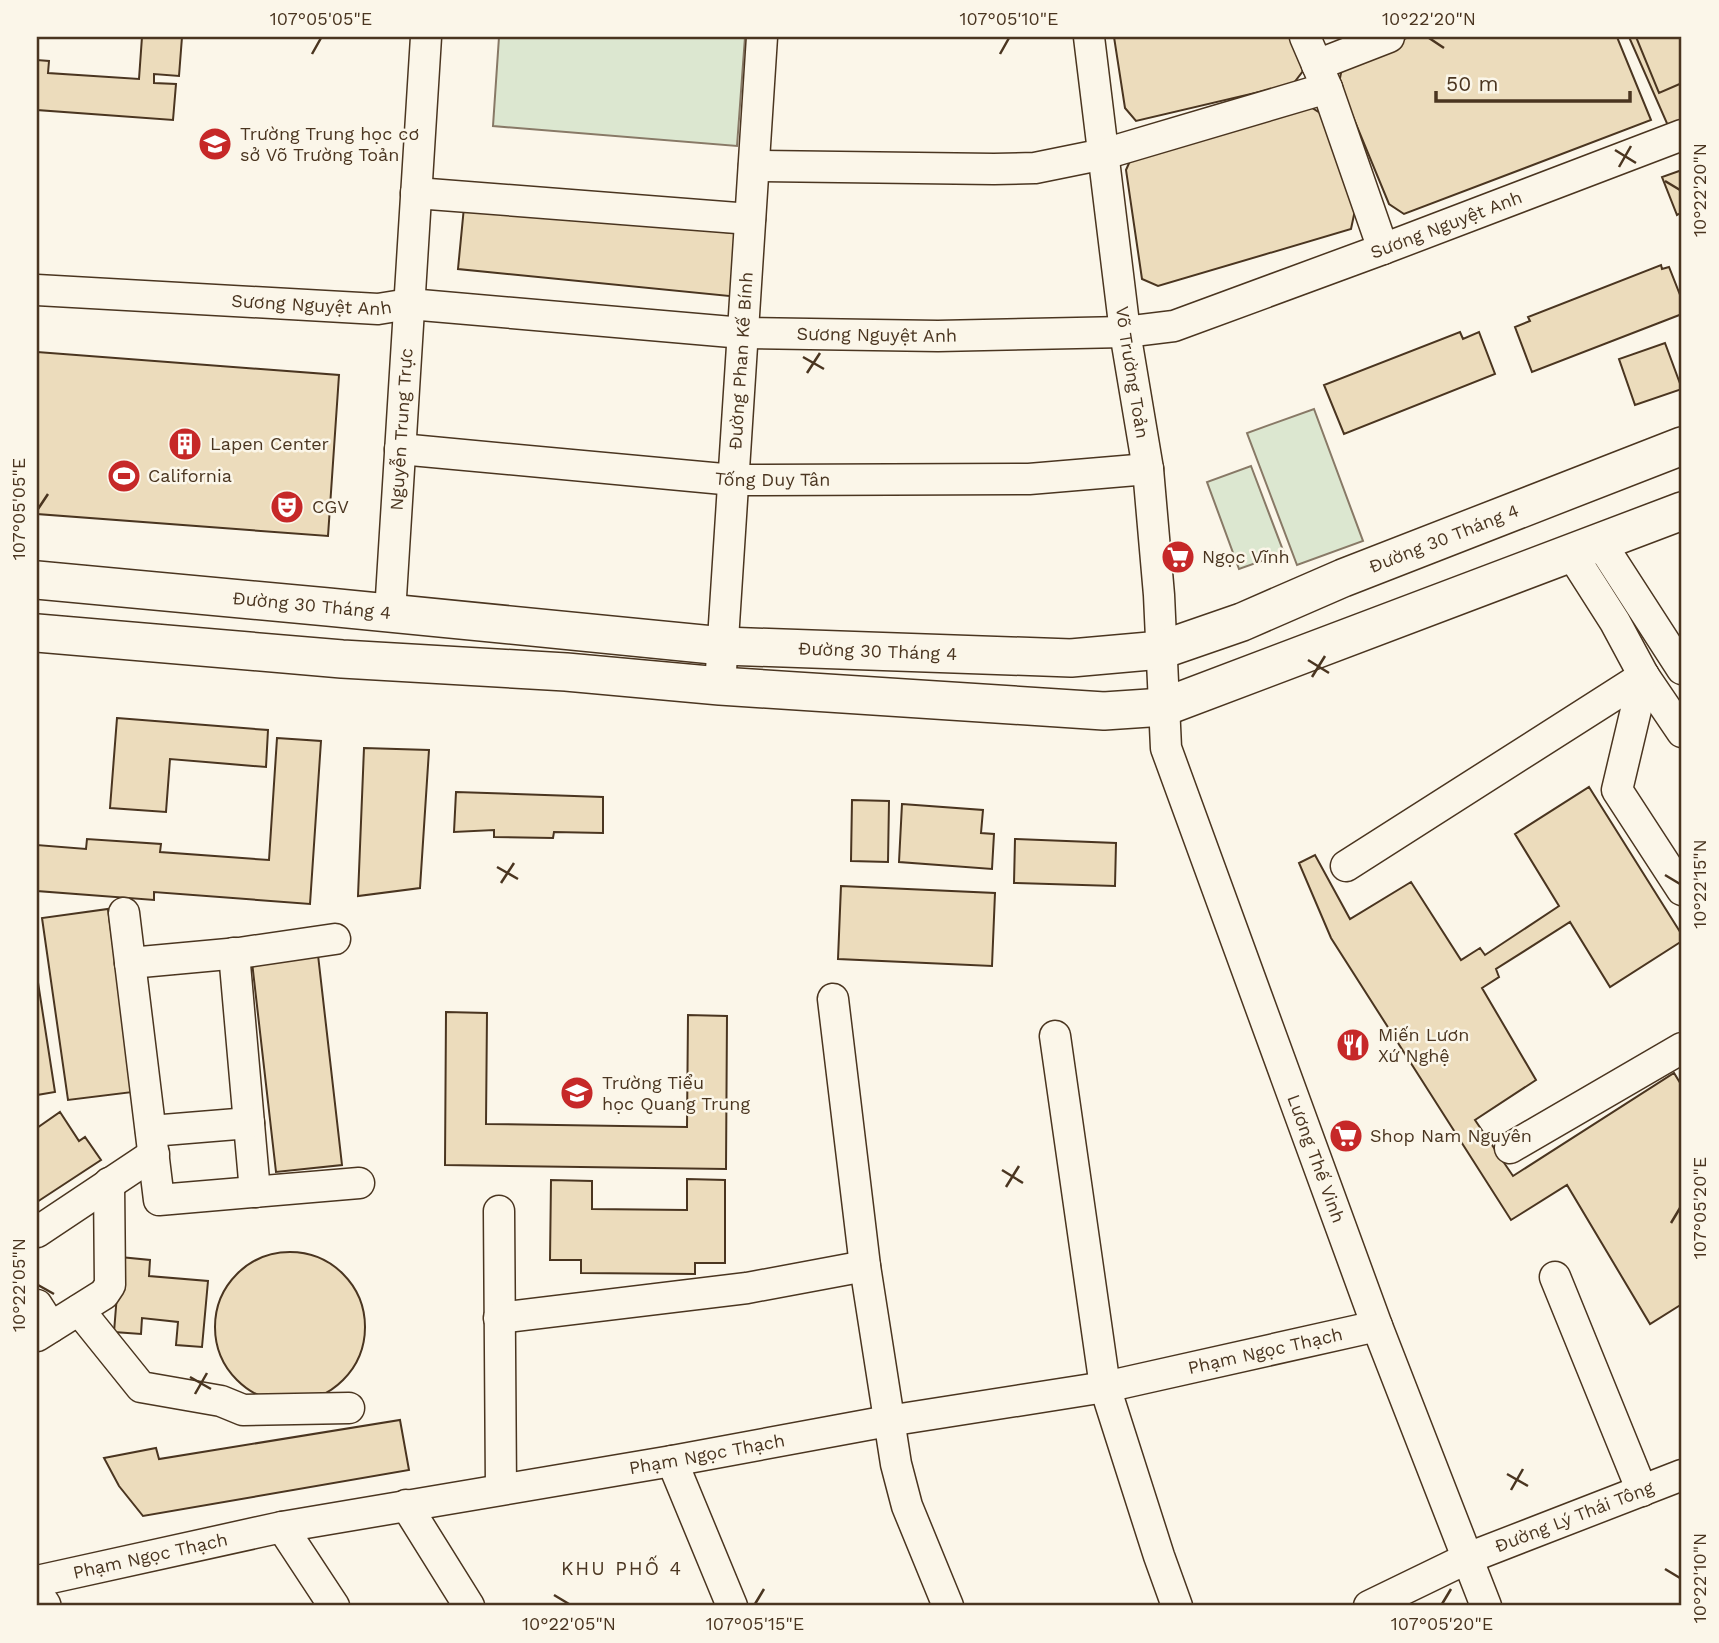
<svg xmlns="http://www.w3.org/2000/svg" width="1719" height="1643" font-family="'Work Sans',sans-serif">
	<rect width="100%" height="100%" fill="#fbf6e9"/>
	<path fill="#dce7d0" stroke="#887966" stroke-width="2" d="M499 37H745L737 146 493 126Z
		M1314 409 1363 541 1297 565 1247 433Z
		M1251 466 1284 553 1239 569 1207 482Z"/>
	<path fill="#ecdcbc" stroke="#4a3520" stroke-width="2" d="M142 37H182L179 76 154 74V83L176 84 173 120 37 110V60L49 61 48 73 139 79Z
		M1114 37H1294L1306 67 1293 84 1136 121 1125 108Z
		M1409 37H1617L1651 120 1404 214 1389 204 1339 83 1343 63Z
		M1629 37H1682V122L1669 128Z
		M1636 37H1682V83L1659 93Z
		M1306 104 1320 113 1355 210 1351 229 1158 286 1142 279 1126 170 1133 154Z
		M1682 170V212L1677 215 1662 177Z
		M464 207 745 234 739 297 458 269Z
		M1661 265 1662 269 1669 267 1682 300V314L1532 372 1515 327 1530 321 1528 317Z
		M1460 332 1463 339 1479 332 1495 374 1344 434 1324 385Z
		M1665 343 1682 389 1635 405 1619 359Z
		M37 352 339 375 328 536 37 514Z
		M117 718 268 730 266 767 170 759 166 812 110 808Z
		M277 738 321 741 310 904 154 892V900L37 891V845L86 849 87 839 161 844 160 852 269 860Z
		M364 748 429 750 420 888 358 896Z
		M1589 787 1682 935V941L1610 987 1570 922 1496 969 1499 977 1482 988 1536 1080 1475 1120 1513 1176 1674 1073 1682 1086V1304L1650 1324 1567 1185 1511 1220 1331 938 1299 863 1315 855 1350 919 1411 882 1461 960 1480 948 1485 955 1559 906 1515 834Z
		M456 792 603 797V833L554 832 553 838 494 837V830L454 832Z
		M852 800 889 801 888 862 851 861Z
		M902 804 983 810 981 833 994 834 992 869 899 862Z
		M1015 839 1116 843 1115 886 1014 883Z
		M841 886 995 893 992 966 838 959Z
		M108 909 133 1092 68 1100 42 918Z
		M318 955 342 1165 276 1172 252 962Z
		M37 976 55 1092 37 1095Z
		M446 1012 487 1013 486 1124 687 1127 688 1015 727 1016 726 1169 445 1165Z
		M60 1112 79 1141 85 1137 101 1160 37 1202V1128Z
		M687 1179 725 1180V1263H695V1274L581 1273V1260H550L551 1180 592 1181V1209L687 1210Z
		M215 1327a75 75 0 1 1 150 0a75 75 0 1 1-150 0Z
		M120 1257 150 1260 149 1276 208 1281 202 1347 176 1345 178 1322 142 1318 141 1334 114 1332Z
		M400 1420 409 1470 143 1516 119 1486 104 1458 156 1448 159 1459Z"/>
	<g fill="none" stroke-linecap="round" stroke-linejoin="round">
		<defs>
			<g id="minor">
				<path id="s1" d="M1089 37 1125 332 1148 469 1159 595 1166 748 1377 1326 1486 1606"/>
				<path d="M1305 37 1327 88 1383 249"/>
				<path d="M1317 65 1389 37"/>
				<path d="M754 166 994 169 1035 168 1104 154 1327 88"/>
				<path d="M416 193 750 219"/>
				<path id="s2" d="M37 290 378 309 409 304 743 333 938 336 1125 332 1174 326 1383 249 1682 135"/>
				<path id="s3" d="M400 449 734 480 1029 479 1148 469"/>
				<path d="M1600 542 1682 669"/>
				<path d="M1571 553 1615 622 1644 676 1682 732"/>
				<path id="s4" d="M390 613 426 37"/>
				<path d="M1644 676 1617 790 1682 890"/>
				<path id="s5" d="M720 686 762 37"/>
				<path d="M1346 866 1644 676"/>
				<path d="M124 913 159 1200 359 1183"/>
				<path d="M234 953 255 1192"/>
				<path d="M130 963 239 953 335 939"/>
				<path d="M833 999 865 1266 896 1464 907 1506 948 1606"/>
				<path d="M1055 1036 1105 1387 1159 1556 1177 1606"/>
				<path d="M151 1131 249 1123"/>
				<path d="M1510 1148 1682 1048"/>
				<path d="M499 1211 501 1489"/>
				<path d="M37 1232 154 1154"/>
				<path d="M1555 1277 1642 1491"/>
				<path d="M37 1305 51 1327"/>
				<path d="M79 1310 141 1387 221 1401 243 1410 349 1408"/>
				<path d="M499 1318 747 1288 865 1266"/>
				<path d="M37 1336 104 1294 110 1285 109 1183"/>
				<path d="M672 1461 732 1606"/>
				<path d="M406 1505 469 1606"/>
				<path d="M282 1527 334 1606"/>
				<path id="s6" d="M37 1581 282 1527 672 1461 888 1421 1105 1387 1377 1326"/>
				<path id="s7" d="M1369 1606 1468 1558 1682 1475"/>
			</g>
			<g id="major">
				<path id="s8" d="M37 580 328 607 723 646 1071 658 1161 650 1242 622 1343 578 1682 446"/>
				<path d="M37 633 342 659 566 672 720 686 1104 711 1164 707 1682 511"/>
				<path d="M37 1599 42 1606"/>
			</g>
		</defs>
		<use href="#minor" stroke="#4a3520" stroke-width="33"/>
		<use href="#major" stroke="#4a3520" stroke-width="40"/>
		<use href="#minor" stroke="#fbf6e9" stroke-width="30"/>
		<use href="#major" stroke="#fbf6e9" stroke-width="37"/>
	</g>
	<path fill="none" stroke="#4a3520" stroke-width="2.5" d="M1429 38 1444 48M312 54 321 38M1000 54 1009 38M1615 150 1636 163M1619 167 1631 146M1665 181 1680 190M803 357 824 369M807 373 820 353M38 509 48 494M1308 660 1329 673M1312 677 1325 656M497 867 518 879M1665 875 1680 884M501 883 514 863M1002 1170 1023 1183M1006 1187 1019 1166M1671 1223 1680 1208M38 1285 54 1294M190 1377 211 1389M195 1394 207 1373M1507 1474 1528 1486M1511 1490 1523 1469M1665 1569 1680 1578M554 1595 569 1604M755 1604 764 1589M1442 1604 1451 1589"/>
	<defs>
		<symbol id="school-disc" viewBox="-11 -11 22 22"><circle r="9.5" fill="#c62828" stroke="#fbf6e9"/><path d="M0-5L7-2L0 1L-7-2ZM-4 1L0 2.5L4 1V4Q0 6-4 4Z" fill="#fff"/></symbol>
		<symbol id="building-disc" viewBox="-11 -11 22 22"><circle r="9.5" fill="#c62828" stroke="#fbf6e9"/><path d="M-4-6H4V6H1V3H-1V6H-4ZM-2.5-4.3h1.7v1.8h-1.7ZM.8-4.3h1.7v1.8H.8ZM-2.5-1h1.7V.8h-1.7ZM.8-1h1.7V.8H.8Z" fill="#fff"/></symbol>
		<symbol id="stadium-disc" viewBox="-11 -11 22 22"><circle r="9.5" fill="#c62828" stroke="#fbf6e9"/><path d="M0-5a6.5 5 0 1 0 0 10a6.5 5 0 1 0 0-10ZM-3.5-1.8h7v3.6h-7Z" fill="#fff"/></symbol>
		<symbol id="theatre-disc" viewBox="-11 -11 22 22"><circle r="9.5" fill="#c62828" stroke="#fbf6e9"/><path d="M-5-5.5Q0-4 5-5.5V0Q5 5 0 6Q-5 5-5 0ZM-3.3-2.5H-1v1.5H-3.3ZM1-2.5H3.3v1.5H1ZM-2.8 1Q0 5.5 2.8 1Z" fill="#fff"/></symbol>
		<symbol id="supermarket-disc" viewBox="-11 -11 22 22"><circle r="9.5" fill="#c62828" stroke="#fbf6e9"/><path d="M-6-5.5h2.5l.6 2H6L4.5 2H-2.5L-4.4-4H-6ZM-1.5 3.2a1.3 1.3 0 1 0 .1 0ZM3 3.2a1.3 1.3 0 1 0 .1 0Z" fill="#fff"/></symbol>
		<symbol id="restaurant-disc" viewBox="-11 -11 22 22"><circle r="9.5" fill="#c62828" stroke="#fbf6e9"/><path d="M-5-6h1v4h1v-4h1v4h1v-4h1v5L-1.5 .5V6h-2V.5L-5-1ZM5-6V6H3V1.5H1.5Q1.5-4 5-6Z" fill="#fff"/></symbol>
	</defs>
	<g fill-rule="evenodd">
		<use href="#school-disc" x="196" y="125" width="38" height="38"/>
		<use href="#building-disc" x="166" y="425" width="38" height="38"/>
		<use href="#stadium-disc" x="105" y="457" width="38" height="38"/>
		<use href="#theatre-disc" x="268" y="488" width="38" height="38"/>
		<use href="#supermarket-disc" x="1159" y="538" width="38" height="38"/>
		<use href="#restaurant-disc" x="1334" y="1026" width="38" height="38"/>
		<use href="#school-disc" x="558" y="1074" width="38" height="38"/>
		<use href="#supermarket-disc" x="1327" y="1117" width="38" height="38"/>
	</g>
	<g text-anchor="middle" stroke-width="5" stroke-linejoin="round" paint-order="stroke">
		<g font-size="18" fill="#4a3520" stroke="#fbf6e9" text-anchor="start">
			<text x="240" y="140">Trường Trung học cơ<tspan x="240" dy="21">sở Võ Trường Toản</tspan></text>
			<text x="210" y="450">Lapen Center</text>
			<text x="148" y="482">California</text>
			<text x="312" y="513">CGV</text>
			<text x="1202" y="563">Ngọc Vĩnh</text>
			<text x="1378" y="1041">Miến Lươn<tspan x="1378" dy="21">Xứ Nghệ</tspan></text>
			<text x="602" y="1089">Trường Tiểu<tspan x="602" dy="21">học Quang Trung</tspan></text>
			<text x="1370" y="1142">Shop Nam Nguyên</text>
		</g>
		<g font-size="18" fill="#4a3520" stroke="#fbf6e9">
			<text dy="6" stroke="none"><textPath href="#s2" startOffset="1430">Sương Nguyệt Anh</textPath></text>
			<text dy="6" stroke="none"><textPath href="#s2" startOffset="275">Sương Nguyệt Anh</textPath></text>
			<text dy="6" stroke="none"><textPath href="#s2" startOffset="842">Sương Nguyệt Anh</textPath></text>
			<text dy="6" stroke="none"><textPath href="#s5" startOffset="326">Đường Phan Kế Bính</textPath></text>
			<text dy="6" stroke="none"><textPath href="#s1" startOffset="338">Võ Trường Toản</textPath></text>
			<text dy="6" stroke="none"><textPath href="#s4" startOffset="184">Nguyễn Trung Trực</textPath></text>
			<text dy="6" stroke="none"><textPath href="#s3" startOffset="374">Tống Duy Tân</textPath></text>
			<text dy="6" stroke="none"><textPath href="#s8" startOffset="1432">Đường 30 Tháng 4</textPath></text>
			<text dy="6" stroke="none"><textPath href="#s8" startOffset="276">Đường 30 Tháng 4</textPath></text>
			<text dy="6" stroke="none"><textPath href="#s8" startOffset="844">Đường 30 Tháng 4</textPath></text>
			<text dy="6" stroke="none"><textPath href="#s1" startOffset="1153">Lương Thế Vinh</textPath></text>
			<text dy="6" stroke="none"><textPath href="#s6" startOffset="1250">Phạm Ngọc Thạch</textPath></text>
			<text dy="6" stroke="none"><textPath href="#s6" startOffset="682">Phạm Ngọc Thạch</textPath></text>
			<text dy="6" stroke="none"><textPath href="#s7" startOffset="224">Đường Lý Thái Tông</textPath></text>
			<text dy="6" stroke="none"><textPath href="#s6" startOffset="116">Phạm Ngọc Thạch</textPath></text>
		</g>
		<g font-size="19" letter-spacing="2" fill="#4a3520" stroke="#fbf6e9">
			<text x="622" y="1575">KHU PHỐ 4</text>
		</g>
	</g>
	<rect width="1719" height="1643" fill="none" stroke="#fbf6e9" stroke-width="77"/>
	<path d="M1436 91v10h194v-10" fill="none" stroke="#4a3520" stroke-width="3.5"/>
	<text x="1446" y="91" font-size="21" fill="#4a3520" stroke="#fbf6e9" stroke-width="5" paint-order="stroke">50 m</text>
	<rect x="38" y="38" width="1642" height="1566" fill="none" stroke="#4a3520" stroke-width="2.5"/>
	<g font-size="18" text-anchor="middle" fill="#4a3520">
		<text x="321" y="25">107°05'05"E</text>
		<text x="1009" y="25">107°05'10"E</text>
		<text x="1429" y="25">10°22'20"N</text>
		<text transform="translate(1700 190) rotate(-90)" y="6">10°22'20"N</text>
		<text transform="translate(19 509) rotate(-90)" y="6">107°05'05"E</text>
		<text transform="translate(1700 884) rotate(-90)" y="6">10°22'15"N</text>
		<text transform="translate(1700 1208) rotate(-90)" y="6">107°05'20"E</text>
		<text transform="translate(19 1285) rotate(-90)" y="6">10°22'05"N</text>
		<text transform="translate(1700 1578) rotate(-90)" y="6">10°22'10"N</text>
		<text x="569" y="1630">10°22'05"N</text>
		<text x="755" y="1630">107°05'15"E</text>
		<text x="1442" y="1630">107°05'20"E</text>
	</g>
</svg>
